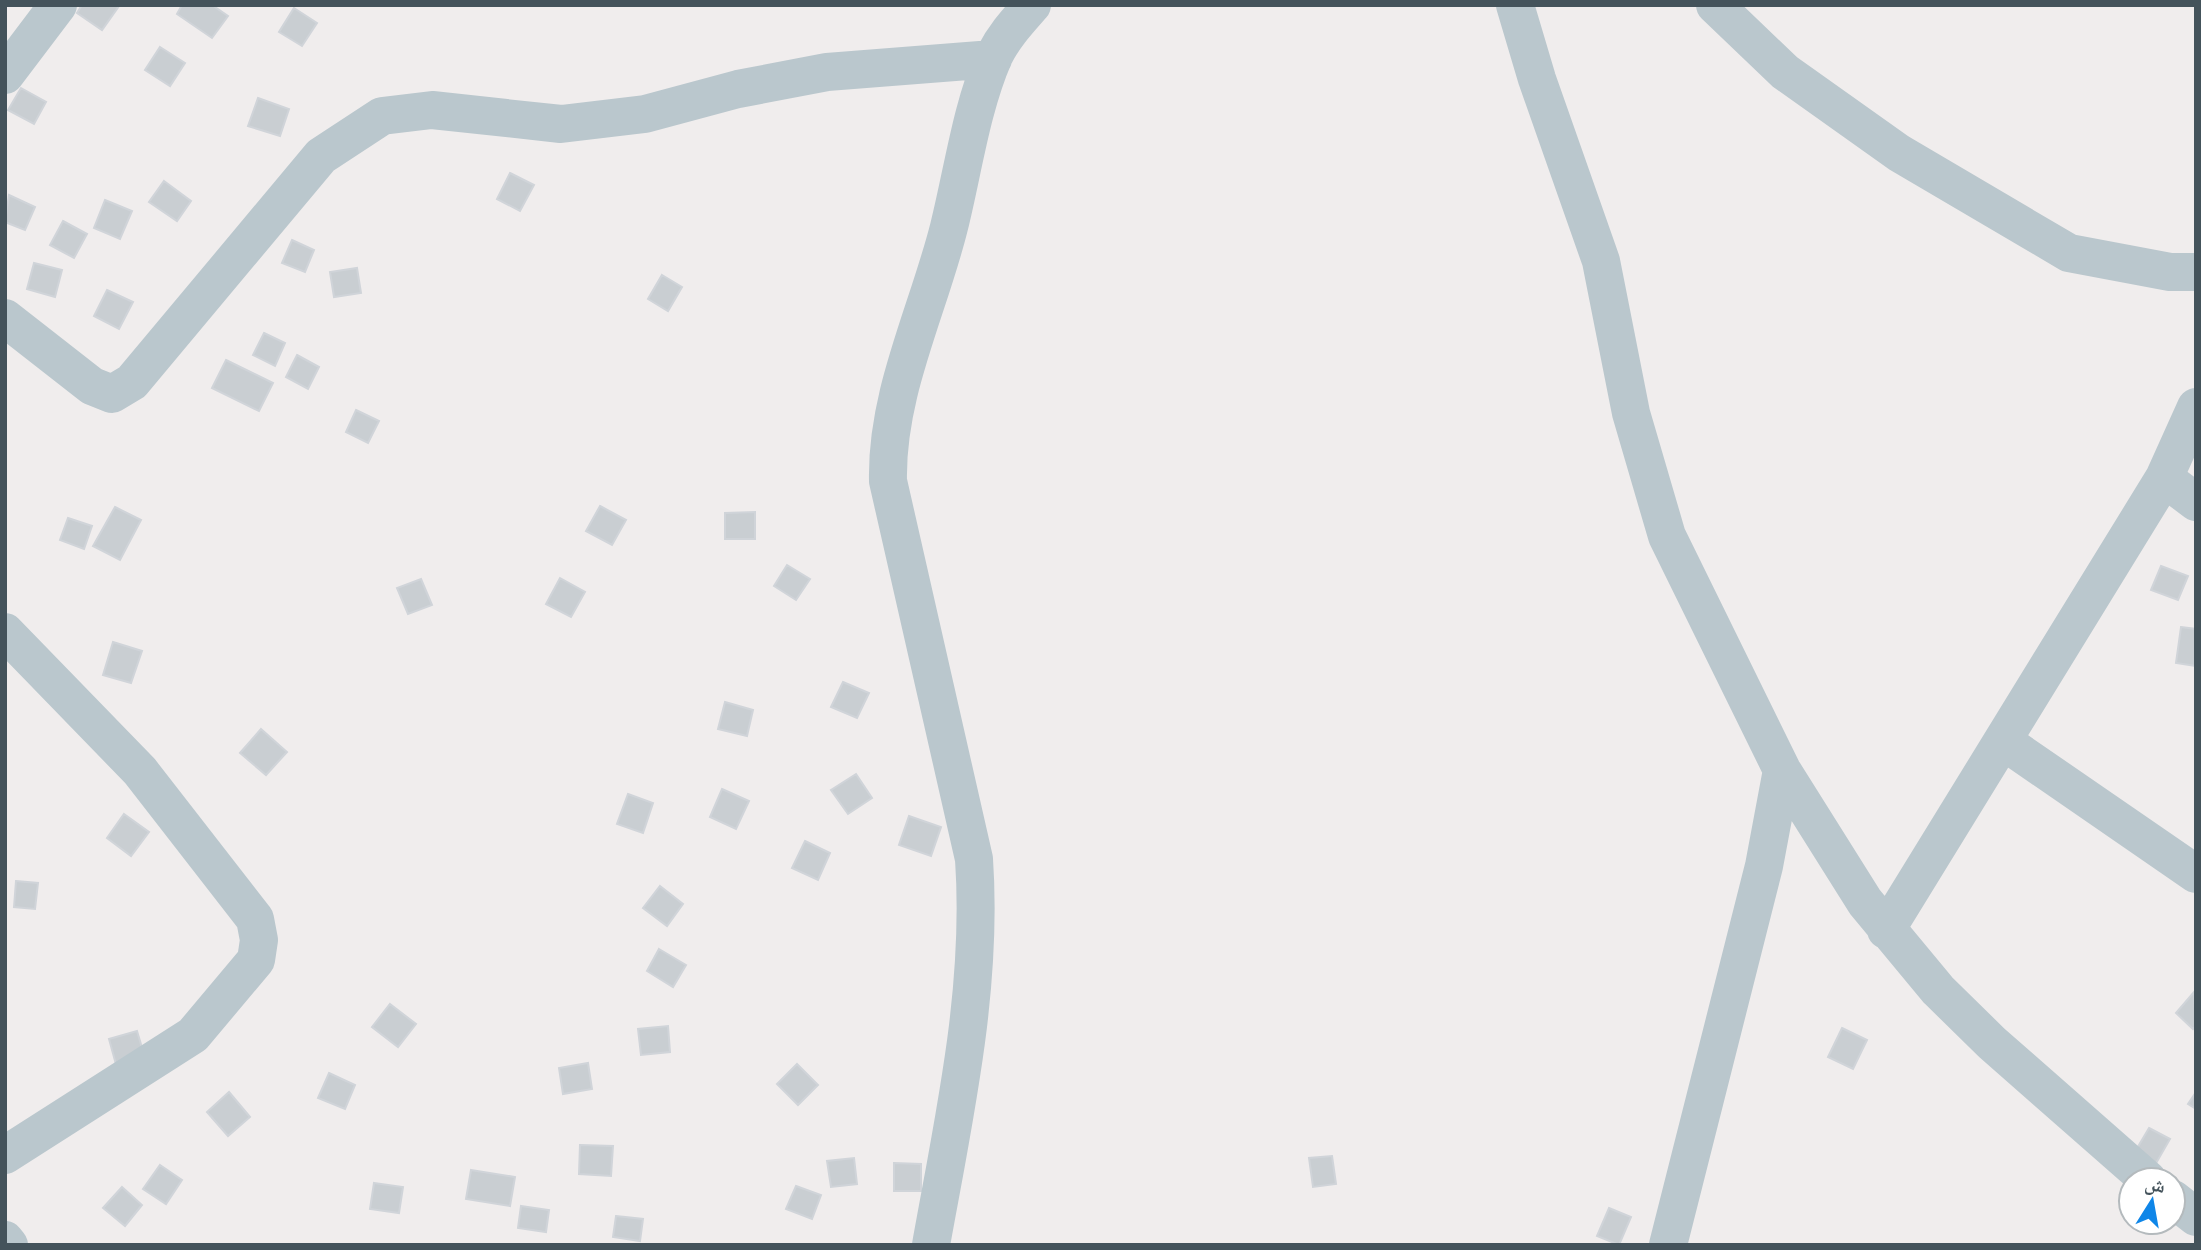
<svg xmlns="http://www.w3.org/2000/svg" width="2201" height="1250" font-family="Lato,'Noto Naskh Arabic',sans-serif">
	<rect width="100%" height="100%" fill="#f0eded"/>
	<path fill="#c9ced2" stroke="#d0d4d9" stroke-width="2" d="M82 5H118L119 6 102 30 77 13Z
		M182 5H212L228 16 212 38 177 14Z
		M294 8 317 23 302 46 279 32Z
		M160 47 185 63 170 86 145 70Z
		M21 88 46 102 34 124 8 110Z
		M258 98 289 109 280 136 248 126Z
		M510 173 534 185 520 211 497 199Z
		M164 181 191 201 177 221 149 202Z
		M9 195 35 207 25 230 5 222Z
		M105 200 132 211 120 239 94 228Z
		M63 221 87 234 74 258 50 245Z
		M292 240 314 250 305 272 282 263Z
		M34 263 62 270 55 297 27 289Z
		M357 268 361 293 334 297 330 272Z
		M662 275 682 287 668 311 648 299Z
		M107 290 133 302 119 329 94 316Z
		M264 333 285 343 275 366 253 355Z
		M297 355 319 367 308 389 286 377Z
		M226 360 273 383 259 411 212 388Z
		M356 410 379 421 368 443 346 432Z
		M600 506 626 520 612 545 586 531Z
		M115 507 141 520 120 560 93 546Z
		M755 512V539H725V513Z
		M68 518 92 526 84 549 60 540Z
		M787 565 810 579 796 600 774 586Z
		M2161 566 2188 576 2178 600 2151 590Z
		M560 578 585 592 571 617 546 604Z
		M421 579 432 605 408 614 397 588Z
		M2181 627 2196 629V666L2176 663Z
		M113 642 142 651 131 683 103 675Z
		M843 682 869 693 857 718 831 707Z
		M725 702 753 710 747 736 718 729Z
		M261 729 287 752 266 775 240 753Z
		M856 774 872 798 848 814 831 790Z
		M722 789 749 801 736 829 710 817Z
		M628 794 653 803 643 833 617 824Z
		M124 814 149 832 131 856 107 838Z
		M909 816 941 827 931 856 899 845Z
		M805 841 830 853 818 880 792 868Z
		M16 881 38 883 35 909 14 907Z
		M660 886 683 904 667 926 643 908Z
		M659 949 686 965 673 987 647 971Z
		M2194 992 2196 1026 2193 1029 2176 1013Z
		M390 1004 416 1024 398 1047 372 1027Z
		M668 1026 670 1052 641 1055 638 1029Z
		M1842 1028 1867 1040 1853 1069 1828 1057Z
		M137 1031 146 1061 117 1068 109 1039Z
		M588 1063 592 1089 563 1094 559 1068Z
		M797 1064 818 1085 798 1105 777 1084Z
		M329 1073 355 1085 345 1109 318 1098Z
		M229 1092 250 1117 228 1136 207 1112Z
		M2196 1092V1109L2188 1104Z
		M2149 1128 2170 1139 2147 1179 2126 1167Z
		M580 1145 613 1146 611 1176 579 1174Z
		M1332 1156 1336 1184 1313 1187 1309 1158Z
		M854 1158 857 1184 831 1187 827 1161Z
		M894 1163 921 1164V1191H894Z
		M160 1165 182 1180 166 1204 143 1189Z
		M471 1170 515 1177 510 1206 466 1199Z
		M374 1183 403 1187 399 1213 370 1209Z
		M796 1186 821 1195 812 1219 786 1209Z
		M122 1187 142 1205 125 1226 103 1208Z
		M521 1206 549 1210 546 1232 518 1228Z
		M1609 1208 1631 1217 1619 1245 1597 1236Z
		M616 1216 643 1219 640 1241 613 1237Z"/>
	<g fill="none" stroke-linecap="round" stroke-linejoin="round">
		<path stroke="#bac7cd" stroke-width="38" d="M1515 5 1537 79 1601 261 1631 413 1667 536 1782 770 1865 902 1938 990 1992 1043 2148 1180
			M1715 5 1785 72 1899 153 2069 253 2170 272H2196
			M5 75 58 5
			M5 318 92 386 112 394 132 382 321 156 382 116 432 110 561 124 645 114 738 89 827 72 993 59
			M2164 478 2196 502
			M5 632 140 771 255 919 259 940 256 960 193 1035 5 1155
			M2003 741 2196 874
			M1886 930 2164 478 2196 407
			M2173 1199 2196 1217
			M5 1240 9 1245
			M931 1245C954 1117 983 989 974 859L888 481C886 393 928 311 949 227 963 171 971 109 994 56 1004 36 1017 22 1032 5
			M1668 1245 1764 866 1782 770"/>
	</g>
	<rect width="2201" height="1250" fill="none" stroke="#44535b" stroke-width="14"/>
	<g transform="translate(2152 1201) rotate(11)"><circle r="33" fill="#ffffff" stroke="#b4babd" stroke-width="2"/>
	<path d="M0-5L12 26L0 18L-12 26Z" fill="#0f86e8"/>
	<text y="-10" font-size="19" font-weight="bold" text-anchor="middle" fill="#44535b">ش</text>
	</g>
</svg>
